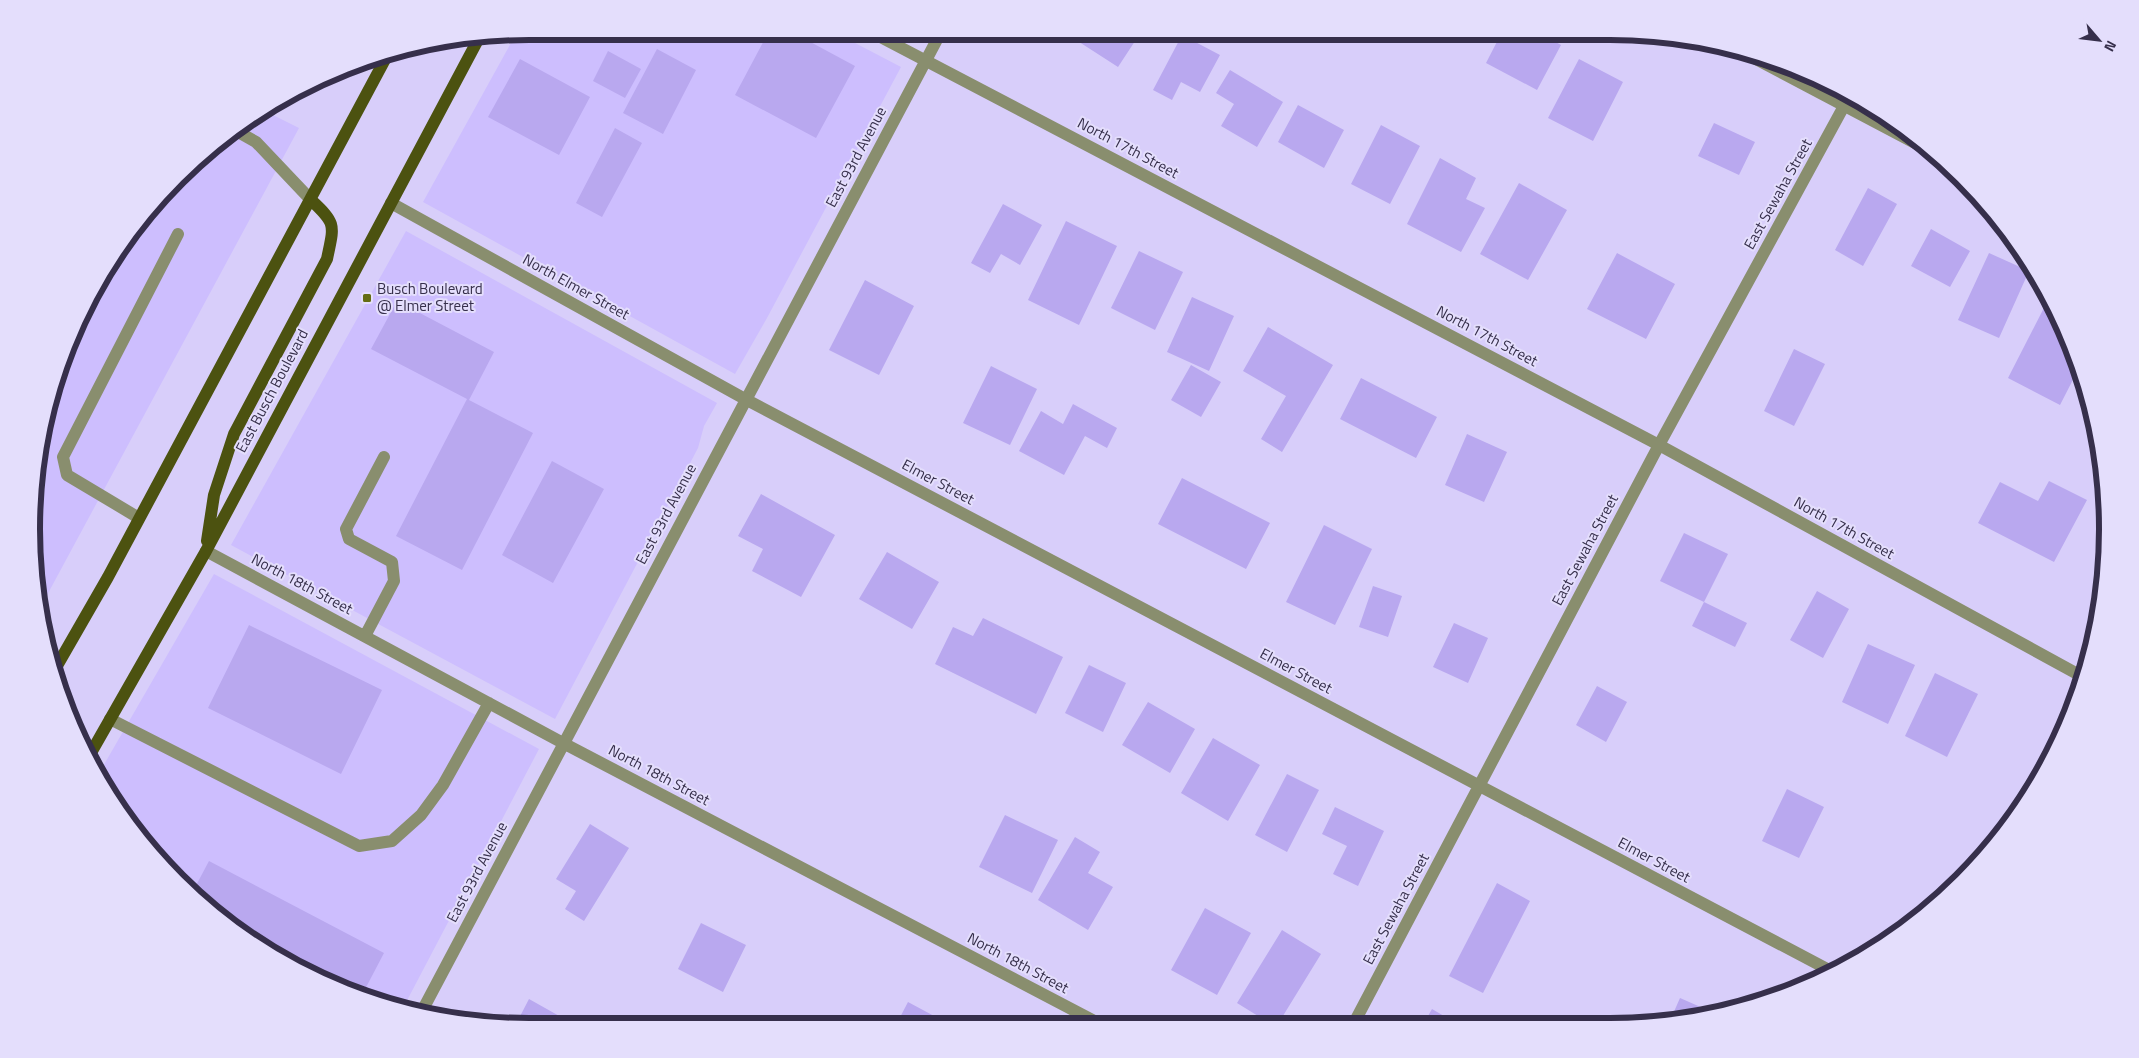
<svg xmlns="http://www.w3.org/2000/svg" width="2139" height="1058" font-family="'Titillium Web',sans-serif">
	<rect width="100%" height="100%" fill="#d8cefa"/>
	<path fill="#cdbefe" d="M529 31 834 32 901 67 767 318 735 374 423 202 517 32Z
		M263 110 299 128 39 610 36 594 31 529 41 432 69 339 98 280 155 201 226 134Z
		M406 231 717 403 704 426 698 448 555 719 231 545Z
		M214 574 539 749 402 1010 309 976 252 943 177 881 134 832 98 775Z"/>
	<path fill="#b9a8ef" d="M769 31H790L855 66 816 138 735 95Z
		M1077 32H1141L1118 67 1073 38Z
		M1502 32H1538L1561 45 1537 90 1486 63Z
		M1182 35 1220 55 1200 92 1181 82 1172 100 1153 90Z
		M657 49 696 70 663 134 623 113Z
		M608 51 641 69 625 98 593 81Z
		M520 59 590 97 559 155 488 117Z
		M1579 59 1623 82 1593 141 1548 118Z
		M1230 70 1283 102 1257 147 1221 126 1234 104 1216 93Z
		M1298 105 1344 130 1324 168 1278 142Z
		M1714 123 1755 142 1739 175 1698 156Z
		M1381 125 1420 146 1390 204 1351 184Z
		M615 128 642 143 602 217 576 203Z
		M1440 158 1476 178 1466 199 1485 208 1461 252 1407 224Z
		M1519 183 1567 210 1528 280 1480 254Z
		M1868 188 1897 204 1863 266 1835 250Z
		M1003 204 1042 225 1020 265 1001 254 990 273 971 263Z
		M1066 221 1117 246 1079 325 1028 300Z
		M1931 229 1970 251 1950 287 1911 266Z
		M1139 251 1183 272 1155 330 1111 308Z
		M1617 253 1675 284 1646 339 1587 309Z
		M1989 253 2029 271 1999 338 1958 320Z
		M865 280 914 306 879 375 829 350Z
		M1192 297 1234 316 1209 371 1167 352Z
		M2049 298 2080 366 2060 405 2008 378Z
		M397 301 494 352 469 400 533 433 462 570 396 536 467 399 371 349Z
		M1268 327 1333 365 1282 452 1261 439 1286 396 1243 371Z
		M1794 349 1825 364 1794 426 1764 411Z
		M1191 365 1221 382 1201 417 1171 400Z
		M991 366 1037 389 1010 445 963 423Z
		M1361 378 1437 417 1416 458 1340 419Z
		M1073 404 1117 428 1107 448 1085 436 1064 475 1019 451 1041 411 1063 424Z
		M1467 434 1507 452 1484 502 1445 485Z
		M552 461 604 489 553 583 502 555Z
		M1182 478 1270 523 1246 569 1158 524Z
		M2049 481 2087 500 2054 562 1978 523 2000 482 2038 501Z
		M761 494 835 535 801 597 752 571 763 549 738 536Z
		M1324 525 1372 549 1335 625 1286 602Z
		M1684 533 1728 554 1704 602 1660 581Z
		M887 552 939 582 912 629 859 599Z
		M1373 586 1402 596 1388 637 1359 627Z
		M1817 591 1849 609 1823 658 1790 640Z
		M1704 602 1747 623 1735 647 1692 626Z
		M983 618 1063 657 1036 714 935 664 953 627 973 636Z
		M1454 623 1488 638 1468 683 1433 667Z
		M249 625 382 690 341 774 208 708Z
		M1868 644 1915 665 1888 724 1842 702Z
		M1089 665 1126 683 1103 732 1065 713Z
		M1935 673 1978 694 1947 757 1905 736Z
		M1597 686 1627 702 1606 742 1576 725Z
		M1148 702 1195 729 1170 773 1122 745Z
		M1213 738 1260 765 1228 821 1181 793Z
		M1287 774 1319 790 1287 852 1255 835Z
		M1787 789 1824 807 1799 858 1762 841Z
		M1335 807 1384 831 1358 886 1333 874 1347 846 1322 834Z
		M1005 815 1058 840 1032 893 979 867Z
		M590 824 629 848 584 921 565 909 576 891 556 879Z
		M1075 837 1100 852 1088 873 1113 887 1088 930 1038 900Z
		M209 861 384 953 362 995 327 982 252 943 192 893Z
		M1497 883 1530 901 1483 993 1449 976Z
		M1205 908 1251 933 1217 995 1171 970Z
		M701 923 746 945 723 992 678 969Z
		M1282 930 1321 954 1278 1024H1271L1237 1003Z
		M1680 998 1712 1012 1669 1023Z
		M529 999 570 1022 568 1026H515Z
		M908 1002 949 1024 896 1025Z
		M1432 1009 1456 1023H1424Z
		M977 1020 986 1024H975Z"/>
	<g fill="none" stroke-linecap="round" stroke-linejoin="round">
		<path stroke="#898e6e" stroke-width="12" d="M871 32 1659 445 2083 677
			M1735 48 1932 152
			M233 129 256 142 311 200
			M391 203 745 399 1831 971
			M139 518 67 475 63 457 178 234
			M206 551 563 743 1100 1024
			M365 636 394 581 392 562 349 539 346 529 384 457
			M110 719 359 846 392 841 421 815 443 785 489 703
			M421 1013 941 32
			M1354 1023 1659 445 1850 95"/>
		<path stroke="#4c5210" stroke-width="12" d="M207 541 214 495 234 434 327 259C334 225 337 224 311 200
			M54 671 108 577 389 52
			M88 758 206 551 480 36"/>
	</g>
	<rect fill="#646c12" stroke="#e4defc" stroke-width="2" x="362" y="293" width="10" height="10" rx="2.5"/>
	<g text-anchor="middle" stroke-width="4" stroke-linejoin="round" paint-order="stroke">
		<g font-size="15" fill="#362f4b" stroke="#e4defc">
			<text transform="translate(1128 148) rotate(28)" y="5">North 17th Street</text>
			<text transform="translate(856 157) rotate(-62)" y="5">East 93rd Avenue</text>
			<text transform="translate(1778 194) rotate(-61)" y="5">East Sewaha Street</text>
			<text transform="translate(576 287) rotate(29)" y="5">North Elmer Street</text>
			<text transform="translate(1487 336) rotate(28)" y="5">North 17th Street</text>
			<text transform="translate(272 391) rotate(-62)" y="5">East Busch Boulevard</text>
			<text transform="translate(938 482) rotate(28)" y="5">Elmer Street</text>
			<text transform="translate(666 514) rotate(-62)" y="5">East 93rd Avenue</text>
			<text transform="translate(1844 528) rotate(29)" y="5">North 17th Street</text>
			<text transform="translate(1585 550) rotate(-62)" y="5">East Sewaha Street</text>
			<text transform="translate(302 584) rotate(28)" y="5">North 18th Street</text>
			<text transform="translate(1296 671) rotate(28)" y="5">Elmer Street</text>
			<text transform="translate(659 775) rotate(28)" y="5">North 18th Street</text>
			<text transform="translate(1654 860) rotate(28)" y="5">Elmer Street</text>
			<text transform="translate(477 872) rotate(-62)" y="5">East 93rd Avenue</text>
			<text transform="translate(1396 909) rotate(-62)" y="5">East Sewaha Street</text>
			<text transform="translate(1018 963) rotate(28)" y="5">North 18th Street</text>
		</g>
		<g font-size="15" fill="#362f4b" stroke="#e4defc" text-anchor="start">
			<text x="377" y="294">Busch Boulevard<tspan x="377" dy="17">@ Elmer Street</tspan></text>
		</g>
	</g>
	<path d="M0 0H2139V1058H0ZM529 40H1610A489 489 0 0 1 2099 529V529A489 489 0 0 1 1610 1018H529A489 489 0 0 1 40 529V529A489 489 0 0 1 529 40Z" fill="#e4defc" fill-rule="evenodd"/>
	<path fill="none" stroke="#362f4b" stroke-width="6" d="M529 40H1610A489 489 0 0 1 2099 529V529A489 489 0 0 1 1610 1018H529A489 489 0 0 1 40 529V529A489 489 0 0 1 529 40Z"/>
	<g transform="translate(2099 40) rotate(118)" stroke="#e4defc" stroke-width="4" paint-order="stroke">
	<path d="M0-4L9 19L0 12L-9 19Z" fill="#362f4b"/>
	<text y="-8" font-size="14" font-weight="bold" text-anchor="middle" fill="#362f4b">N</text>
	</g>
</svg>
